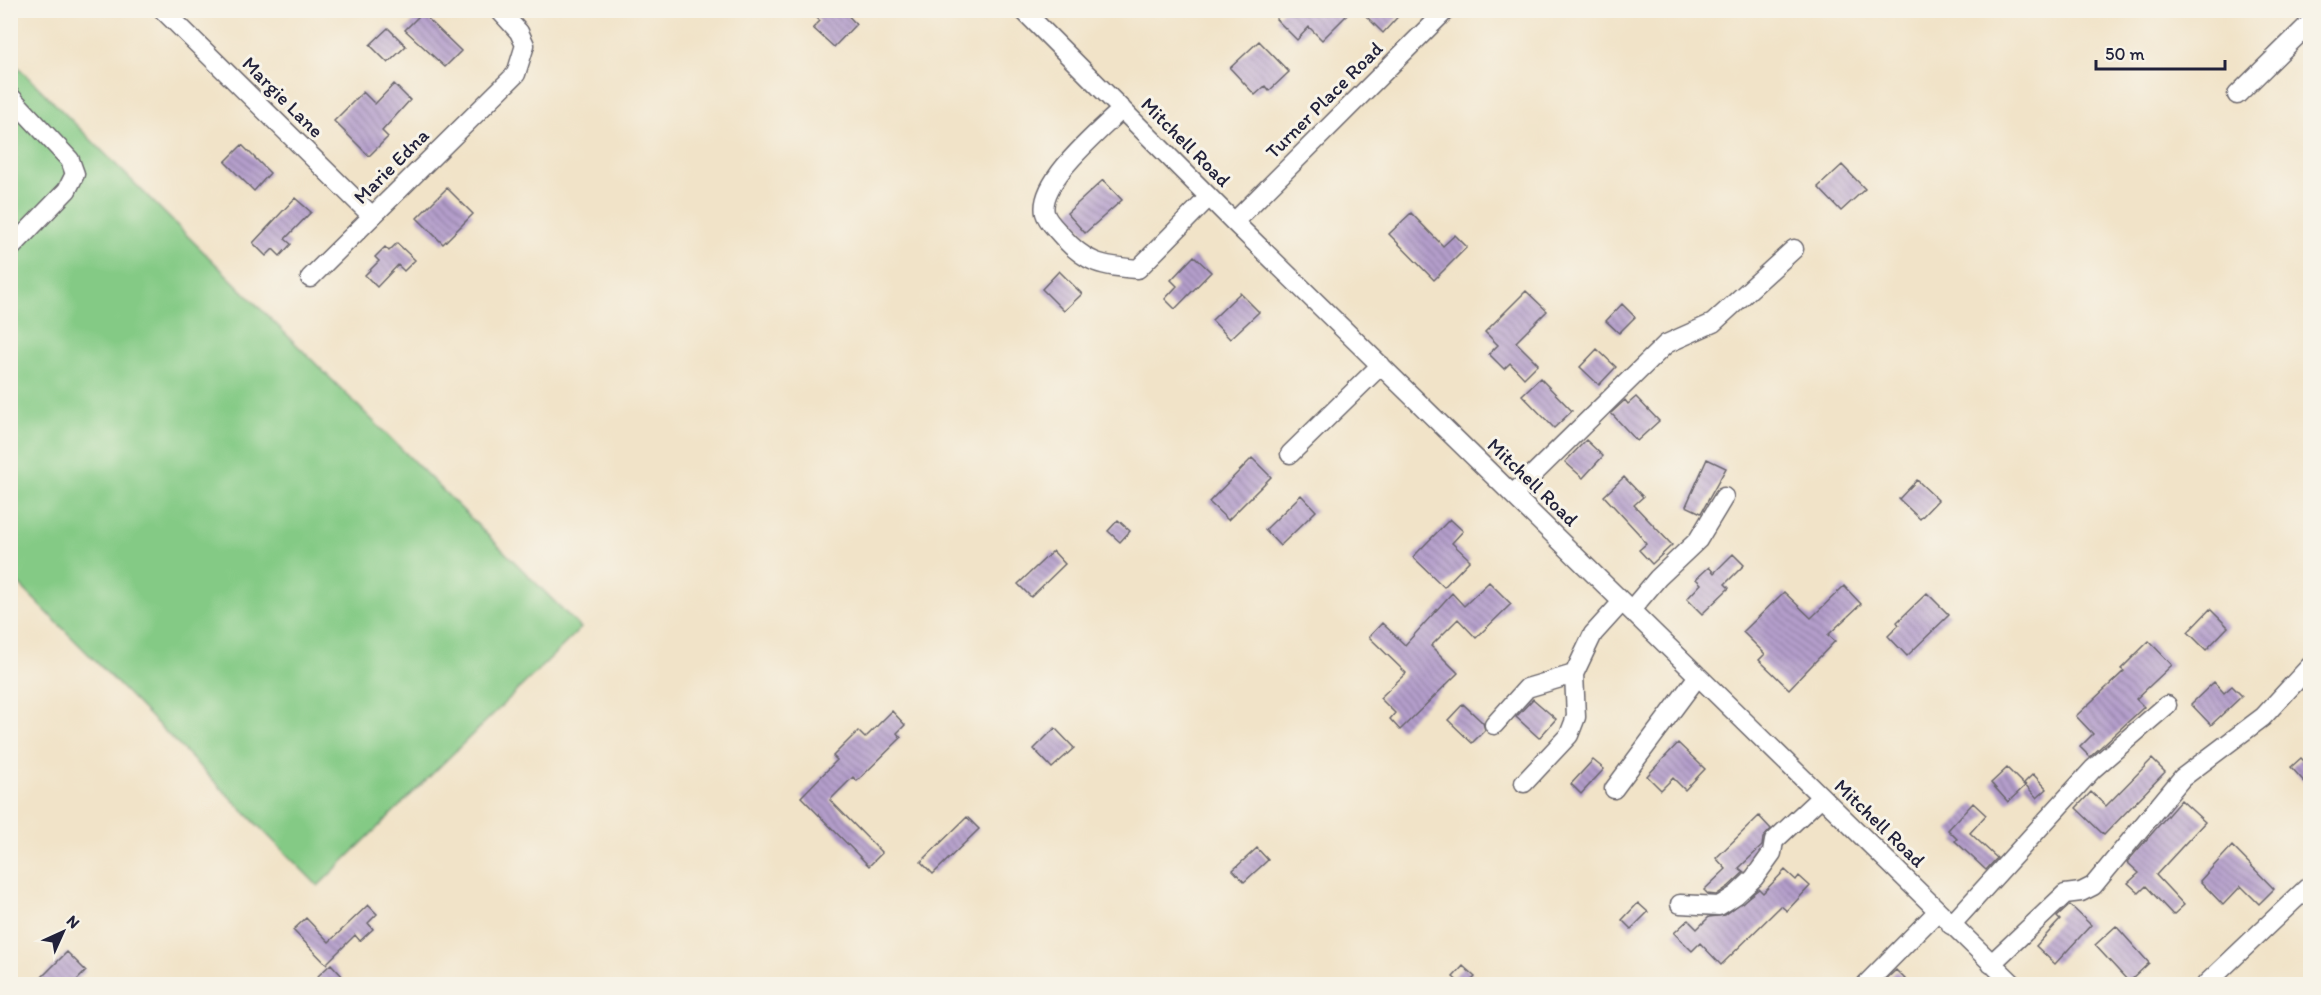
<svg xmlns="http://www.w3.org/2000/svg" width="2321" height="995" font-family="Itim,sans-serif">
	<defs>
		<pattern id="building-back-hatch" width="6" height="6" patternUnits="userSpaceOnUse" patternTransform="scale(1.5)"><rect width="6" height="6" fill="#b49ecb"/><path d="M-1 5l2 2M0 0l6 6M5-1l2 2" fill="none" stroke="#9280a6"/></pattern>
	</defs>
	<rect width="100%" height="100%" fill="#f7f3e8"/>
	<filter id="ink" filterUnits="userSpaceOnUse"><feTurbulence type="fractalNoise" baseFrequency=".0167" numOctaves="2"/><feDisplacementMap in="SourceGraphic" scale="12" xChannelSelector="R" yChannelSelector="G"/><feConvolveMatrix kernelMatrix="1 2 1 2 8 2 1 2 1" color-interpolation-filters="sRGB"/></filter>
	<filter id="wash" filterUnits="userSpaceOnUse"><feTurbulence type="fractalNoise" baseFrequency=".008" numOctaves="4" result="noise"/><feDisplacementMap in="SourceGraphic" scale="24" xChannelSelector="R" yChannelSelector="G"/><feGaussianBlur stdDeviation="1.35" result="paint"/><feColorMatrix in="noise" values="0 0 0 0 0 0 0 0 0 0 0 0 0 0 0 0 0 1.4 0 .05"/><feComposite in="paint" operator="in"/></filter>
	<g filter="url(#wash)">
		<rect width="100%" height="100%" fill="#f1e3c8"/>
		<path fill="#84ca85" stroke="#537660" stroke-width="1.5" d="M10 59 581 628 318 886 11 576Z"/>
		<g id="blocks">
			<path fill="url(#building-back-hatch)" d="M809 10H843L856 24 834 47 813 28 820 21Z
				M1284 10H1352L1322 40 1309 27 1297 40 1276 19Z
				M1360 10H1404L1383 33Z
				M422 13 461 51 445 67 405 30Z
				M388 28 406 46 388 63 370 45Z
				M1259 41 1289 72 1269 91 1265 86 1255 95 1230 68Z
				M394 84 410 100 382 131 388 137 369 156 334 121 363 92 375 104Z
				M242 145 270 173 254 191 225 162Z
				M1842 165 1865 189 1841 211 1818 187Z
				M1103 180 1122 200 1085 233 1067 213Z
				M447 188 473 214 443 244 417 218Z
				M295 198 311 212 285 239 291 244 280 256 273 249 266 256 253 243Z
				M1411 213 1443 246 1455 235 1467 247 1434 280 1389 234Z
				M397 243 415 260 404 271 398 265 377 287 365 275 379 261 375 257 385 247 389 251Z
				M1194 256 1211 272 1175 309 1165 299 1177 286 1171 280Z
				M1059 271 1082 294 1064 311 1042 289Z
				M1526 291 1547 311 1516 342 1538 364 1524 378 1510 363 1504 369 1489 354 1498 345 1485 332Z
				M1240 293 1259 312 1230 339 1212 320Z
				M1622 304 1635 317 1619 333 1606 321Z
				M1597 349 1616 367 1599 385 1580 367Z
				M1540 378 1572 411 1554 428 1522 395Z
				M1636 397 1659 421 1637 441 1611 413 1625 400 1628 404Z
				M1586 440 1603 456 1583 478 1565 462Z
				M1252 458 1271 477 1228 520 1209 502Z
				M1707 459 1726 468 1701 513 1686 506Z
				M1624 477 1643 497 1634 505 1672 545 1652 564 1639 550 1646 544 1639 534 1604 496Z
				M1917 480 1938 500 1920 519 1899 499Z
				M1301 495 1316 511 1280 546 1265 530Z
				M1450 519 1463 531 1452 543 1470 560 1444 587 1413 557Z
				M1118 520 1130 531 1120 542 1108 531Z
				M1053 551 1065 564 1031 597 1018 584Z
				M1733 554 1744 565 1725 584 1729 588 1702 614 1687 599 1701 584 1696 579 1709 567 1714 573Z
				M1489 582 1511 604 1476 638 1458 619 1431 646 1458 673 1400 730 1390 719 1395 713 1380 698 1406 673 1369 637 1382 623 1405 645 1452 593 1464 606Z
				M1844 586 1861 604 1828 635 1835 641 1789 689 1759 660 1765 654 1743 632 1784 592 1811 618Z
				M1927 593 1949 615 1907 656 1888 636 1899 625 1897 622Z
				M2210 609 2228 627 2206 650 2188 632Z
				M2149 641 2172 665 2136 699 2144 707 2090 757 2080 747 2093 734 2076 716 2124 671 2121 669Z
				M2214 682 2224 693 2232 686 2242 696 2211 725 2191 704Z
				M1533 699 1556 719 1539 738 1516 717Z
				M1463 704 1483 723 1485 730 1472 743 1448 720Z
				M892 711 905 725 897 733 901 738 857 781 853 777 830 800 882 853 869 866 801 797 837 760 833 756 858 731 865 738Z
				M1055 728 1074 748 1052 768 1034 749Z
				M1678 743 1705 769 1685 790 1673 778 1661 790 1647 776Z
				M2301 758 2310 767V788L2291 767Z
				M2152 759 2165 772 2104 835 2076 808 2091 792 2106 806Z
				M1593 760 1604 769 1581 794 1571 784Z
				M2007 768 2025 786 2008 802 1991 783Z
				M2033 774 2047 789 2037 798 2024 783Z
				M2181 800 2205 822 2156 875 2184 905 2173 915 2146 886 2139 893 2128 883 2139 873 2127 862Z
				M1973 803 1986 815 1970 833 1997 858 1986 870 1955 841 1957 839 1948 830Z
				M1759 816 1771 829 1763 838 1762 846 1739 868 1744 872 1729 886 1716 895 1708 894 1704 890 1726 869 1716 858Z
				M967 817 979 829 933 874 921 862Z
				M2232 846 2274 889 2259 904 2241 886 2223 905 2200 881Z
				M1257 848 1268 860 1244 882 1233 870Z
				M1785 870 1796 880 1799 876 1810 886 1787 911 1781 906 1721 965 1700 943 1692 951 1674 933 1688 920 1697 929 1709 917 1725 915 1759 889 1763 893Z
				M1638 903 1648 912 1631 929 1622 920Z
				M368 905 377 914 368 923 373 929 360 941 355 935 326 964 293 930 306 918 329 942Z
				M2070 905 2091 925 2055 964 2036 946 2060 920 2057 917Z
				M2116 926 2149 963 2129 982 2095 945Z
				M67 952 86 971 73 984H35Z
				M331 964 343 977 335 984H326L318 976Z
				M1463 966 1475 977 1468 984H1461L1453 977Z
				M1896 970 1910 984H1881Z"/>
		</g>
	</g>
	<g filter="url(#ink)">
		<use href="#blocks" fill-opacity="0" stroke="#6a666c" stroke-width="1.5"/>
		<g fill="none" stroke-linecap="round" stroke-linejoin="round">
			<defs>
				<path id="minor" d="M163 10 372 216
					M1023 10 1234 222 2013 984
					M2237 95 2310 23
					M10 96 70 160 75 174 67 190 10 249
					M1122 109C1101 130 1038 181 1045 213 1047 221 1056 229 1061 235 1086 264 1102 266 1138 269L1209 197
					M1234 222 1446 10
					M310 278 516 74 525 45 519 32 499 10
					M1290 454 1381 365
					M1513 494 1666 344 1713 323 1794 249
					M1631 610 1658 578 1698 540 1724 497
					M1494 725 1527 688 1574 674 1593 634 1622 602
					M1524 783 1569 735 1576 717 1574 674
					M1614 789 1698 676
					M1680 904 1719 906 1736 895 1754 878 1772 853 1774 841 1821 797
					M1951 925 2093 769 2167 705
					M1991 964 2065 894 2081 892 2093 886 2182 778 2263 717 2310 666
					M1866 984 1938 911
					M2206 984 2310 885"/>
			</defs>
			<use href="#minor" stroke="#6a666c" stroke-width="21"/>
			<use href="#minor" stroke="#fff" stroke-width="18"/>
		</g>
	</g>
	<g text-anchor="middle" stroke-width="6" stroke-linejoin="round" paint-order="stroke">
		<g font-size="20" fill="#22223b" stroke="#f7f3e8">
			<text transform="translate(283 97) rotate(45)" y="7">Margie Lane</text>
			<text transform="translate(1324 100) rotate(-45)" y="7">Turner Place Road</text>
			<text transform="translate(1186 142) rotate(45)" y="7">Mitchell Road</text>
			<text transform="translate(391 166) rotate(-45)" y="7">Marie Edna</text>
			<text transform="translate(1533 482) rotate(44)" y="7">Mitchell Road</text>
			<text transform="translate(1880 823) rotate(44)" y="7">Mitchell Road</text>
		</g>
	</g>
	<rect width="2321" height="995" fill="none" stroke="#f7f3e8" stroke-width="36"/>
	<g transform="translate(63 932) rotate(45)" stroke="#f7f3e8" stroke-width="4.5" paint-order="stroke">
	<path d="M0-4.5L10 22L0 15L-10 22Z" fill="#22223b"/>
	<text y="-9" font-size="16" font-weight="bold" text-anchor="middle" fill="#22223b">N</text>
	</g>
	<path d="M2096 60v9h129v-9" fill="none" stroke="#22223b" stroke-width="3"/>
	<text x="2105" y="60" font-size="18" fill="#22223b" stroke="#f7f3e8" stroke-width="4.5" paint-order="stroke">50 m</text>
</svg>
